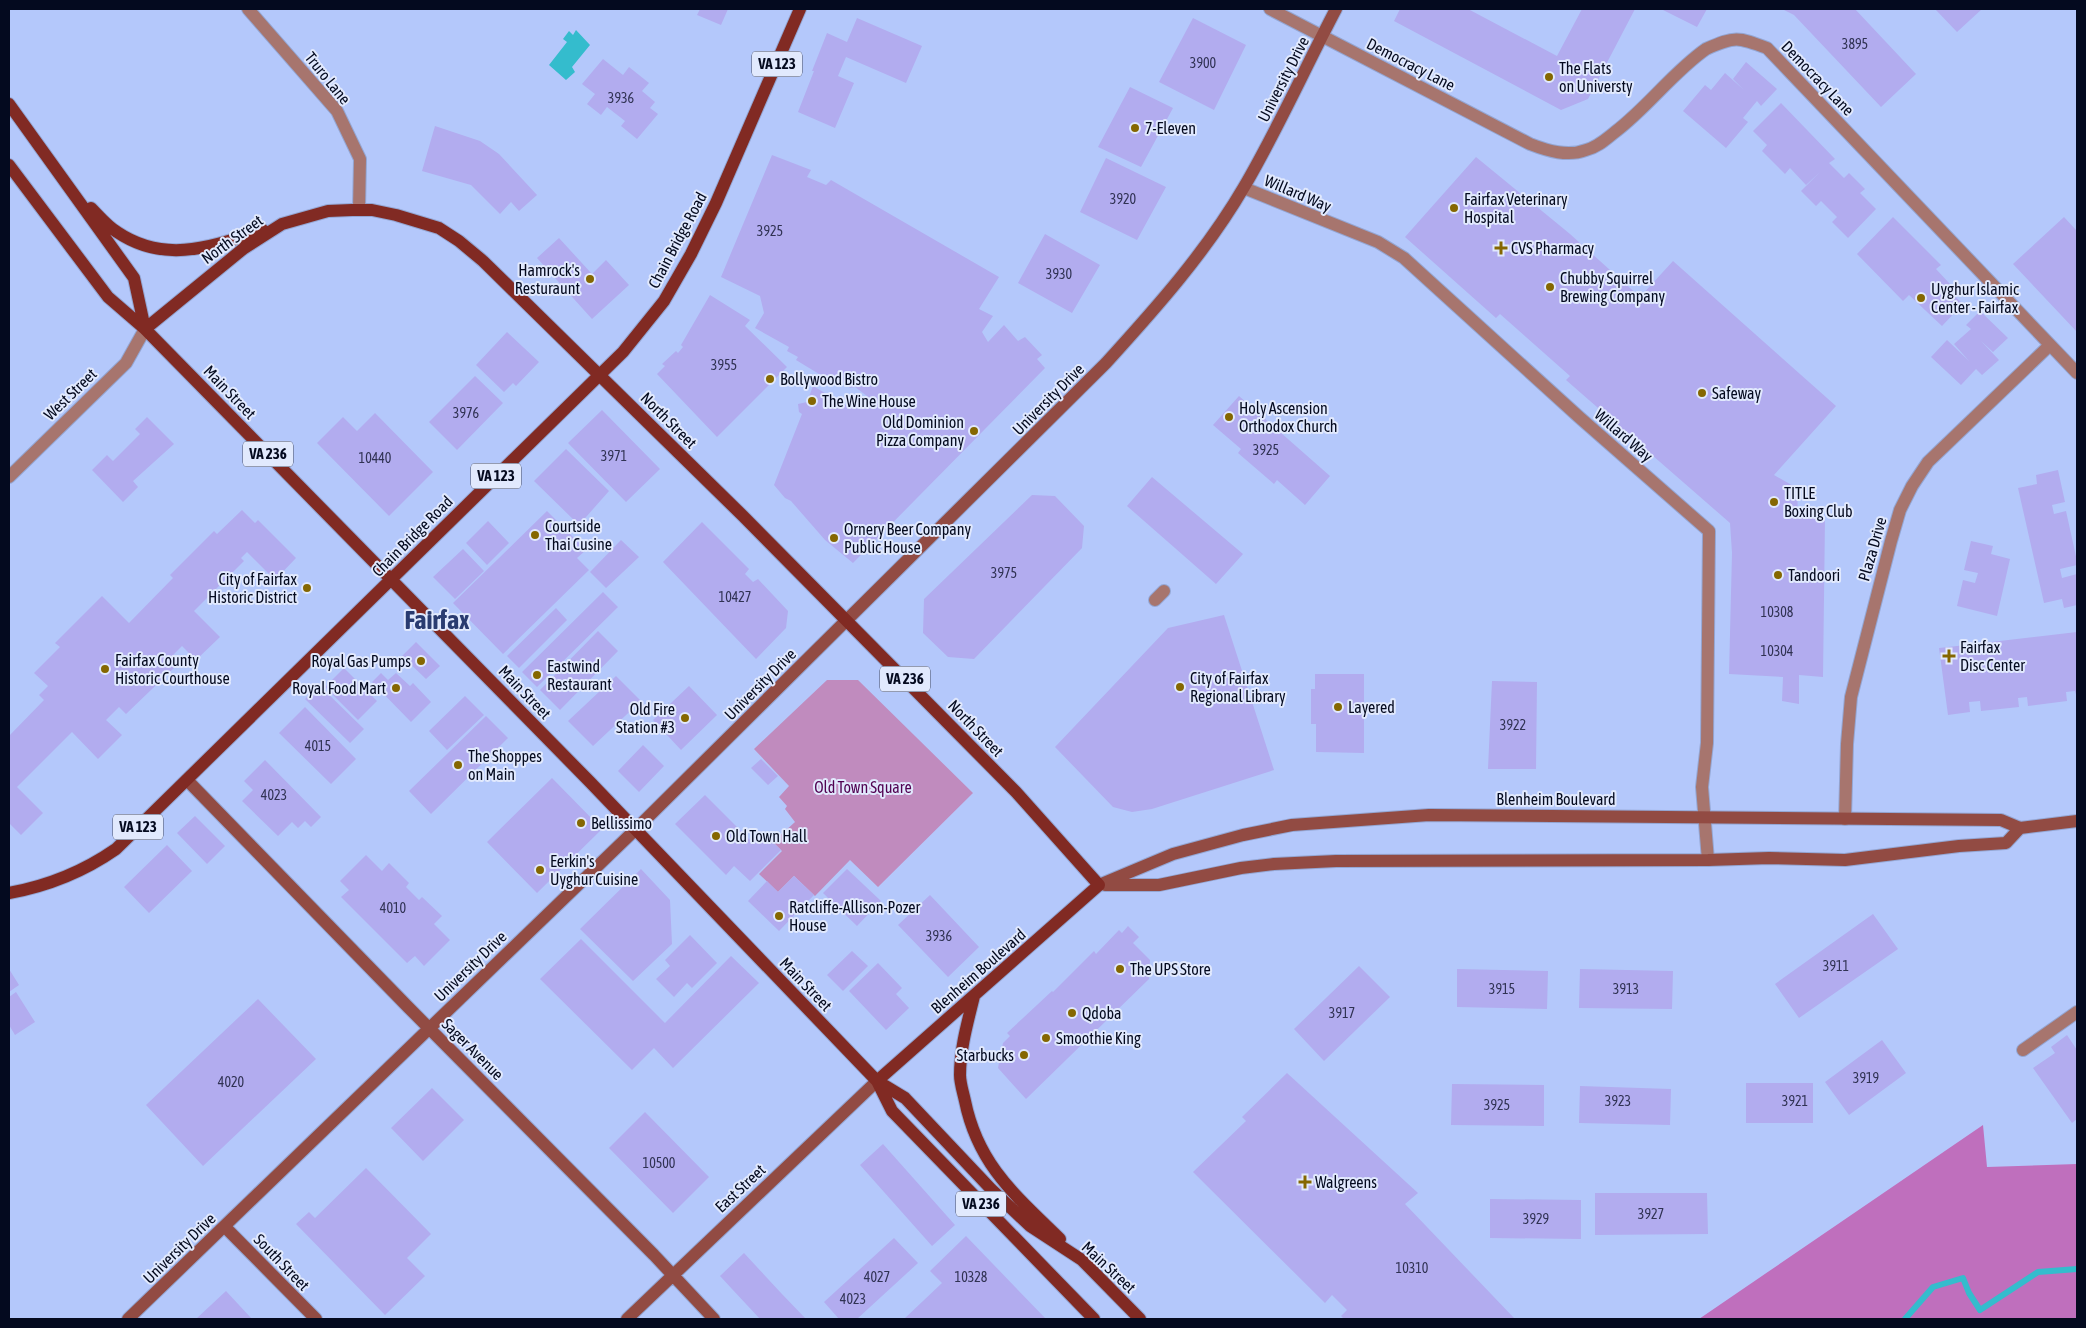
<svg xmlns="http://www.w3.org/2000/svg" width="2086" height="1328" font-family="'Asap Condensed',sans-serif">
	<rect width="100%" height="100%" fill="#b4c8fb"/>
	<path fill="#c08bbe" d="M827 680H858L973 793 878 887 850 860 815 896 794 876 778 892 759 874 782 851 773 842 795 822 785 809 787 806 779 797 789 786 754 749Z"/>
	<path fill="#bf6fbd" d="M1983 1125 1987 1167 2077 1164V1319H1699Z"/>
	<path fill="#34bccd" d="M576 30 590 45 572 67 575 72 566 80 549 65 567 42 563 39 569 31 573 35Z"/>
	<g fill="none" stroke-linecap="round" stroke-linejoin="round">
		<path stroke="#34bccd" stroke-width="6" d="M1905 1319 1933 1287 1963 1278 1969 1293 1980 1310 2038 1272 2077 1269"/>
	</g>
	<path fill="#b2acef" d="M700 9H728L721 25 697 15Z
		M1400 9H1468L1557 56 1582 9H1635L1588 99 1561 110 1394 21Z
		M1661 9H1707L1697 27Z
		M1782 9H1855L1916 74 1881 107 1794 15Z
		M1935 9H1982L1957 32Z
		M857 18 922 46 906 83 846 57 838 76 854 83 835 128 798 112 814 71H812L827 33 847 42Z
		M1193 18 1246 45 1214 110 1159 82Z
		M603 59 623 75 629 67 649 83 642 91 655 102 650 108 658 114 637 139 621 126 625 121 607 107 601 115 587 104 595 94 582 84Z
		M1746 62 1777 89 1761 106 1757 101 1743 118 1748 122 1726 148 1683 111 1705 85 1711 90 1725 73 1744 90 1733 79Z
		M1130 87 1173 108 1141 167 1098 147Z
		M1781 103 1835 159 1829 163 1844 178 1849 173 1865 189 1860 193 1876 209 1848 238 1832 222 1837 217 1821 201 1816 206 1801 191 1820 172 1806 185 1790 168 1785 174 1762 151 1767 145 1753 131Z
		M435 126 480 141 499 154 537 195 519 211 511 202 500 214 471 185 422 171Z
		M772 155 811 170 807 177 826 185 831 180 999 277 979 309 993 316 982 332 988 342 1004 325 1018 341 1025 337 1042 355 1037 359 1045 368 853 563 825 540 791 501 785 498 774 485 802 414 799 412 798 404 807 402 813 386 849 407 853 400 865 404 867 396 855 387 850 388 843 382 819 374 796 360 798 357 787 351 789 347 755 328 764 313 760 296 721 277Z
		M1476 157 1570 234 1640 297 1673 261 1836 406 1774 475 1797 488 1798 516 1825 518 1823 677 1799 675V704L1782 701 1783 677 1729 674 1732 553 1730 523 1566 380 1570 376 1500 314 1496 318 1405 237Z
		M1106 158 1166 187 1137 240 1080 212Z
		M1893 217 1941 265 1936 269 1950 284 1946 288 1963 304 1942 326 1909 295 1903 301 1857 254Z
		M2064 217 2077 231V332L2013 264Z
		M1045 234 1100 265 1072 313 1018 283Z
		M559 238 592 274 606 260 629 285 592 319 537 258Z
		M710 295 750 320 745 326 787 367 717 437 657 374 665 366 662 364 676 351 678 353 683 347 681 345Z
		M1980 311 2008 338 1993 352 1981 341 1999 360 1982 375 1976 369 1961 385 1931 357 1947 340 1969 361 1954 344 1971 329 1966 325Z
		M507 332 539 362 516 386 513 383 504 392 476 365Z
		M475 376 503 403 457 450 429 422Z
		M1239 396 1330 476 1305 505 1277 480 1274 484 1238 453 1241 449 1213 425Z
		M602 410 660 469 626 502 568 443Z
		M375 413 433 472 389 516 317 443 343 417 357 431Z
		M147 417 174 444 133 481 138 487 123 502 92 470 107 455 113 461 140 434 135 429Z
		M566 449 609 491 579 525 534 481Z
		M2058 470 2065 502 2052 505 2054 514 2066 511 2077 561V565L2060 569 2062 578 2077 574V605L2064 608 2062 599 2044 603 2018 488 2037 484 2036 475Z
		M1152 477 1243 554 1216 584 1127 506Z
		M1032 495 1055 496 1084 526 1082 548 974 659 948 657 923 633 924 599Z
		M242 510 255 523 258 520 296 558 275 580 247 552 241 558 244 561 194 611 220 637 196 660 182 646 170 658 177 665 126 714 119 707 106 720 122 735 98 759 72 732 17 787 43 813 21 835 9 823V736L44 700 39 695 48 686 34 673 60 647 55 643 102 596 129 623 173 578 170 575 214 531 217 534Z
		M547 511 586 550 577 558 589 570 503 654 453 603Z
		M488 521 509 543 487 565 466 543Z
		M702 522 749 569 745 574 753 582 758 579 788 611 786 628 756 659 663 562Z
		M621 540 639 557 606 588 590 572Z
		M1971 541 1993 546 1991 554 2010 559 1997 616 1957 606 1963 580 1975 583 1978 573 1964 570Z
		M463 549 484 571 455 599 433 577Z
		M603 592 618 607 537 687 522 672Z
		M556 608 567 620 519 668 507 656Z
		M1224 615 1274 770 1152 809 1132 812 1113 807 1055 747 1168 628Z
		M598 631 618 651 560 710 540 690Z
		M2077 632V698L2075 691 2066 692 2067 701 2028 706 2027 697 2018 698 2019 707 1981 711 1980 701 1969 702 1970 712 1948 715 1939 648 1966 645 1968 655H1975L1974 644Z
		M416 642 440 666 426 679 402 656Z
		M344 668 377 701 358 720 325 687Z
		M381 673 388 680 396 673 410 686 413 683 431 702 411 722 372 682Z
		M1315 674H1364V753L1316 752V724H1311V689H1315Z
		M616 676 641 701 593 746 568 721Z
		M1492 681 1537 682 1536 769H1488Z
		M319 685 364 729 350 743 305 699Z
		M689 686 717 715 681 750 653 720Z
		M465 696 484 715 447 750 429 731Z
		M305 707 356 759 331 784 279 733Z
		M486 716 508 738 431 814 409 791Z
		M643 745 664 766 639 792 618 771Z
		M761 759 778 776 768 785 751 768Z
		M265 760 321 817 311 827 305 821 298 828 292 822 278 836 242 801 253 790 244 781Z
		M552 778 602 829 537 893 487 842Z
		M705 795 751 841 761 831 781 850 750 881 734 866 726 875 675 824Z
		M195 816 225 846 207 864 177 833Z
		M167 845 192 871 149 913 124 887Z
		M366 855 382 871 389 863 409 883 406 887 419 900 422 897 442 916 434 924 450 940 424 966 415 956 407 963 341 897 349 890 340 881Z
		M641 869 670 900 672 944 633 981 580 929Z
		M847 869 881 901 857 926 823 893Z
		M794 876 814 895 779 931 748 901 767 881 778 892Z
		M930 895 979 947 948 977 898 925Z
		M1873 914 1898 949 1799 1018 1775 984Z
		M1128 926 1139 937 1133 943 1150 960 1149 979 1026 1099 998 1068 1003 1043 1010 1036 1007 1033 1052 991 1053 992 1094 951 1096 954 1119 930 1122 933Z
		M690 935 717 963 692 988 687 983 674 997 656 979 670 966 665 960Z
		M581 939 665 1023 731 956 759 983 673 1068 654 1048 632 1070 540 979Z
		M852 951 868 966 843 991 827 975Z
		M878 963 902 988 896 994 909 1008 886 1030 849 991Z
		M1359 966 1390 997 1324 1061 1294 1029Z
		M9 969 19 985 9 992Z
		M1457 969 1548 971 1547 1009 1457 1007Z
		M1580 969 1673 971 1672 1009 1579 1008Z
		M16 992 35 1022 15 1035 9 1025V997Z
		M258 999 316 1059 203 1166 146 1105Z
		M2067 1035 2077 1050V1119L2072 1123 2033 1068 2055 1053 2051 1047Z
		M1882 1040 1906 1073 1849 1115 1825 1082Z
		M1287 1073 1418 1193 1405 1204 1515 1319H1344L1341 1316 1347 1310 1332 1295 1325 1303 1193 1172 1246 1121 1242 1117Z
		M1746 1083H1813V1123H1746Z
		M1452 1084 1544 1085V1126L1451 1125Z
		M1580 1086 1671 1089 1670 1125 1579 1123Z
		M432 1088 464 1120 423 1161 391 1128Z
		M645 1112 709 1177 673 1213 609 1148Z
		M883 1144 955 1225 932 1246 860 1165Z
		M366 1168 431 1234 407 1258 425 1276 385 1315 296 1224 309 1212 315 1218Z
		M1595 1193H1707L1708 1234 1595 1235Z
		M1490 1199 1581 1200V1239L1490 1238Z
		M966 1236 1046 1319H904L942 1283 930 1271Z
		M894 1238 918 1263 857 1319H839L824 1302Z
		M744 1253 781 1293 806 1319H760L732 1289 720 1276Z
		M226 1291 252 1319H196Z"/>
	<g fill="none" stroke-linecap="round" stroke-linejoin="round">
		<defs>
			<path id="street" d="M248 9 337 111 360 159 359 210
				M1270 9 1530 144C1548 151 1568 157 1586 150 1598 147 1606 139 1615 132 1648 107 1673 72 1706 49 1735 36 1738 37 1767 48L2077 373
				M1244 188 1378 242 1404 258 1579 417 1709 531 1707 743 1702 787 1708 860
				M9 477 126 363 145 329
				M1155 600 1164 591
				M1845 819 1847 744 1851 697 1891 541 1900 510 1912 486 1928 462 2050 345
				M2023 1050 2077 1012"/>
			<path id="secondary" d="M187 780 408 1007 654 1255 714 1319
				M1099 885 1173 854 1243 835 1292 825 1429 815 2001 820 2020 828 2077 821
				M1105 885H1159L1241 868 1274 864 1336 861 1708 860 1769 858 1845 860 1959 846 2006 843 2020 828
				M225 1227 316 1319
				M128 1319 636 829 1106 363C1156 308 1206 252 1244 187 1278 129 1305 68 1336 9
				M627 1319 877 1081"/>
			<path id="primary" d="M9 104 134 278 145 329
				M9 165 108 297 145 329 590 782 877 1081 905 1098 991 1189 1030 1226 1082 1260 1140 1319
				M91 208C99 216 107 226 117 232 166 265 213 246 263 230
				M145 329 243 249 282 224 328 211 352 210H372L396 215 439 228 459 241 483 261 743 516 1016 792 1099 885 877 1081
				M9 893C48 886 83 872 116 849L623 352 664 301 691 254 716 203 800 9
				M974 996C968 1021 960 1048 960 1075 960 1083 963 1092 965 1101 978 1165 1016 1196 1060 1239
				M877 1081 892 1111 1094 1319"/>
		</defs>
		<use href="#street" stroke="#94a6d3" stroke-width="14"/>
		<use href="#secondary" stroke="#94a6d3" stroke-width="14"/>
		<use href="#primary" stroke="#94a6d3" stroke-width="14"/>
		<use href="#street" stroke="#a7756e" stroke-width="12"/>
		<use href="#secondary" stroke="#924b43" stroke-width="12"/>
		<use href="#primary" stroke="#812a23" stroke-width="12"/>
	</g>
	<g fill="#856701" stroke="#e1e9fd" stroke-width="2">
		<circle cx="1549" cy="77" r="5"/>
		<circle cx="1135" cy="128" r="5"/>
		<circle cx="1454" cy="208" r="5"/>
		<path d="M1498.5 240.5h5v5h5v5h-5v5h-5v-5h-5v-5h5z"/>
		<circle cx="590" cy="279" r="5"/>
		<circle cx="1550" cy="287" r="5"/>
		<circle cx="1921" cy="298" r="5"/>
		<circle cx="770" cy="379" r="5"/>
		<circle cx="1702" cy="393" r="5"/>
		<circle cx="812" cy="401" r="5"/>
		<circle cx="1229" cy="417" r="5"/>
		<circle cx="974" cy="431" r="5"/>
		<circle cx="1774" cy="502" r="5"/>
		<circle cx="535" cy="535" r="5"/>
		<circle cx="834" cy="538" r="5"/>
		<circle cx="1778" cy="575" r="5"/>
		<circle cx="307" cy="588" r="5"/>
		<path d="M1946.5 648.5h5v5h5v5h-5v5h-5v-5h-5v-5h5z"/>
		<circle cx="421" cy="661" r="5"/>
		<circle cx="105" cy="669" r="5"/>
		<circle cx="537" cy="675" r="5"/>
		<circle cx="1180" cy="687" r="5"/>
		<circle cx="396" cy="688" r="5"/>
		<circle cx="1338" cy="707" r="5"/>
		<circle cx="685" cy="718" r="5"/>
		<circle cx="458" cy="765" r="5"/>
		<circle cx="581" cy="823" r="5"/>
		<circle cx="716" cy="836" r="5"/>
		<circle cx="540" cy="870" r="5"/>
		<circle cx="779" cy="916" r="5"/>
		<circle cx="1120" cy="969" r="5"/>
		<circle cx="1072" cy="1013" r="5"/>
		<circle cx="1046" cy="1038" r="5"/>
		<circle cx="1024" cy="1055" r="5"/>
		<path d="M1302.5 1174.5h5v5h5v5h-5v5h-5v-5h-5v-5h5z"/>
	</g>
	<g text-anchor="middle" stroke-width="4" stroke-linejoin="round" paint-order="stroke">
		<g font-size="14" fill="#303253">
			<text x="1855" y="49">3895</text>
			<text x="1203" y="68">3900</text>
			<text x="621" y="103">3936</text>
			<text x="1123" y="204">3920</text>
			<text x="770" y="236">3925</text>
			<text x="1059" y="279">3930</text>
			<text x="724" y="370">3955</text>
			<text x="466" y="418">3976</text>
			<text x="1266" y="455">3925</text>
			<text x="614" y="461">3971</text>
			<text x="375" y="463">10440</text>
			<text x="1004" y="578">3975</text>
			<text x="735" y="602">10427</text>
			<text x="1777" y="617">10308</text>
			<text x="1777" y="656">10304</text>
			<text x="1513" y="730">3922</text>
			<text x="318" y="751">4015</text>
			<text x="274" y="800">4023</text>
			<text x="393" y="913">4010</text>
			<text x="939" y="941">3936</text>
			<text x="1836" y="971">3911</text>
			<text x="1502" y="994">3915</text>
			<text x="1626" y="994">3913</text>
			<text x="1342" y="1018">3917</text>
			<text x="1866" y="1083">3919</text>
			<text x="231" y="1087">4020</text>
			<text x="1618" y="1106">3923</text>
			<text x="1795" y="1106">3921</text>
			<text x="1497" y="1110">3925</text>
			<text x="659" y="1168">10500</text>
			<text x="1651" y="1219">3927</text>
			<text x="1536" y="1224">3929</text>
			<text x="1412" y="1273">10310</text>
			<text x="877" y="1282">4027</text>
			<text x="971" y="1282">10328</text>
			<text x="853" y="1304">4023</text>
		</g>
		<g fill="#e1e9fd" stroke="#464d62" stroke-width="1">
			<rect x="752" y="51.5" width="50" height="25" rx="4"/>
			<rect x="243" y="441.5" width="50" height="25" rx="4"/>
			<rect x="471" y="463.5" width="50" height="25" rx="4"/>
			<rect x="880" y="666.5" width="50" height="25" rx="4"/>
			<rect x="113" y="814.5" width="50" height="25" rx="4"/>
			<rect x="956" y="1191.5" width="50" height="25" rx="4"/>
		</g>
		<g font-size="15" font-weight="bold" fill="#040a1f">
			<text x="777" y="69">VA 123</text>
			<text x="268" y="459">VA 236</text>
			<text x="496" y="481">VA 123</text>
			<text x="905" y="684">VA 236</text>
			<text x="138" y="832">VA 123</text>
			<text x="981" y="1209">VA 236</text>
		</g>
		<g font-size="16" fill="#040a1f" stroke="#e1e9fd">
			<text transform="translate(1411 64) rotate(27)" y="6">Democracy Lane</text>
			<text transform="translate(328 78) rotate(51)" y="6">Truro Lane</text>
			<text transform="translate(1818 78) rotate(46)" y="6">Democracy Lane</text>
			<text transform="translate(1283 79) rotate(-63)" y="6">University Drive</text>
			<text transform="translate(1298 193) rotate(23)" y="6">Willard Way</text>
			<text transform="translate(232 239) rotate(-36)" y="6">North Street</text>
			<text transform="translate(677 240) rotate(-62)" y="6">Chain Bridge Road</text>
			<text transform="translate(230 392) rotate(46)" y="6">Main Street</text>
			<text transform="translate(70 394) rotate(-44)" y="6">West Street</text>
			<text transform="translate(1048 399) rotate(-45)" y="6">University Drive</text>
			<text transform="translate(669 420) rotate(45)" y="6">North Street</text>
			<text transform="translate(1624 435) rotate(41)" y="6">Willard Way</text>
			<text transform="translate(412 536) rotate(-45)" y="6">Chain Bridge Road</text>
			<text transform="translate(1872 549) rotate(-74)" y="6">Plaza Drive</text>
			<text transform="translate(760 684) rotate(-45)" y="6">University Drive</text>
			<text transform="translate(525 692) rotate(46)" y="6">Main Street</text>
			<text transform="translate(976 728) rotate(46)" y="6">North Street</text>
			<text x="1556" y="805">Blenheim Boulevard</text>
			<text transform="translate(470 966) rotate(-44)" y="6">University Drive</text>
			<text transform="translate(978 971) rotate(-41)" y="6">Blenheim Boulevard</text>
			<text transform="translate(806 984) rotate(46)" y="6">Main Street</text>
			<text transform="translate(473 1049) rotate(45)" y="6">Sager Avenue</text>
			<text transform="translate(740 1188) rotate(-43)" y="6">East Street</text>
			<text transform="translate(179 1248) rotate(-44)" y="6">University Drive</text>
			<text transform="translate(282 1262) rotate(46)" y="6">South Street</text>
			<text transform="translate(1109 1267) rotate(43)" y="6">Main Street</text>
		</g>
		<g font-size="16" fill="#040a1f" stroke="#e1e9fd" text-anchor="start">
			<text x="1559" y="74">The Flats<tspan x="1559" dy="18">on Universty</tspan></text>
			<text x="1145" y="134">7-Eleven</text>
			<text x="1464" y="205">Fairfax Veterinary<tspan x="1464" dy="18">Hospital</tspan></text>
			<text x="1511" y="254">CVS Pharmacy</text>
			<text x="580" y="276" text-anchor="end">Hamrock's<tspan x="580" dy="18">Resturaunt</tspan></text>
			<text x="1560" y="284">Chubby Squirrel<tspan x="1560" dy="18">Brewing Company</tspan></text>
			<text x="1931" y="295">Uyghur Islamic<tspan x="1931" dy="18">Center - Fairfax</tspan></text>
			<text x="780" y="385">Bollywood Bistro</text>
			<text x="1712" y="399">Safeway</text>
			<text x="822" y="407">The Wine House</text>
			<text x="1239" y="414">Holy Ascension<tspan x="1239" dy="18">Orthodox Church</tspan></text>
			<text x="964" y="428" text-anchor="end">Old Dominion<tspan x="964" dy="18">Pizza Company</tspan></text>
			<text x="1784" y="499">TITLE<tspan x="1784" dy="18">Boxing Club</tspan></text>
			<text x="545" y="532">Courtside<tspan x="545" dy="18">Thai Cusine</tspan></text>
			<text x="844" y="535">Ornery Beer Company<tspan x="844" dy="18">Public House</tspan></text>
			<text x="1788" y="581">Tandoori</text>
			<text x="297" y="585" text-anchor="end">City of Fairfax<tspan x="297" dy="18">Historic District</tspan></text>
			<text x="1960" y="653">Fairfax<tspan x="1960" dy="18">Disc Center</tspan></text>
			<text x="115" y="666">Fairfax County<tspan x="115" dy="18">Historic Courthouse</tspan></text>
			<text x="411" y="667" text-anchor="end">Royal Gas Pumps</text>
			<text x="547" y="672">Eastwind<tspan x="547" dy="18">Restaurant</tspan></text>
			<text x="1190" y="684">City of Fairfax<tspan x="1190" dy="18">Regional Library</tspan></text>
			<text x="386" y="694" text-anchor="end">Royal Food Mart</text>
			<text x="1348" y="713">Layered</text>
			<text x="675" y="715" text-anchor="end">Old Fire<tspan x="675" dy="18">Station #3</tspan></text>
			<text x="468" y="762">The Shoppes<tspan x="468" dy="18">on Main</tspan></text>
			<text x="591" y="829">Bellissimo</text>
			<text x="726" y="842">Old Town Hall</text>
			<text x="550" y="867">Eerkin's<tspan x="550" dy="18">Uyghur Cuisine</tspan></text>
			<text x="789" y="913">Ratcliffe-Allison-Pozer<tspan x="789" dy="18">House</tspan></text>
			<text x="1130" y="975">The UPS Store</text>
			<text x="1082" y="1019">Qdoba</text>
			<text x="1056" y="1044">Smoothie King</text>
			<text x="1014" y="1061" text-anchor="end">Starbucks</text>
			<text x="1315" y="1188">Walgreens</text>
		</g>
		<g font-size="16" fill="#510251" stroke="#e1e9fd">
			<text x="863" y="793">Old Town Square</text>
		</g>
		<g font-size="26" font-weight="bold" fill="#293b70" stroke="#e1e9fd">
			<text x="437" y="629">Fairfax</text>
		</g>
	</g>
	<rect width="2086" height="1328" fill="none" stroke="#040a1f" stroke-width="20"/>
</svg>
